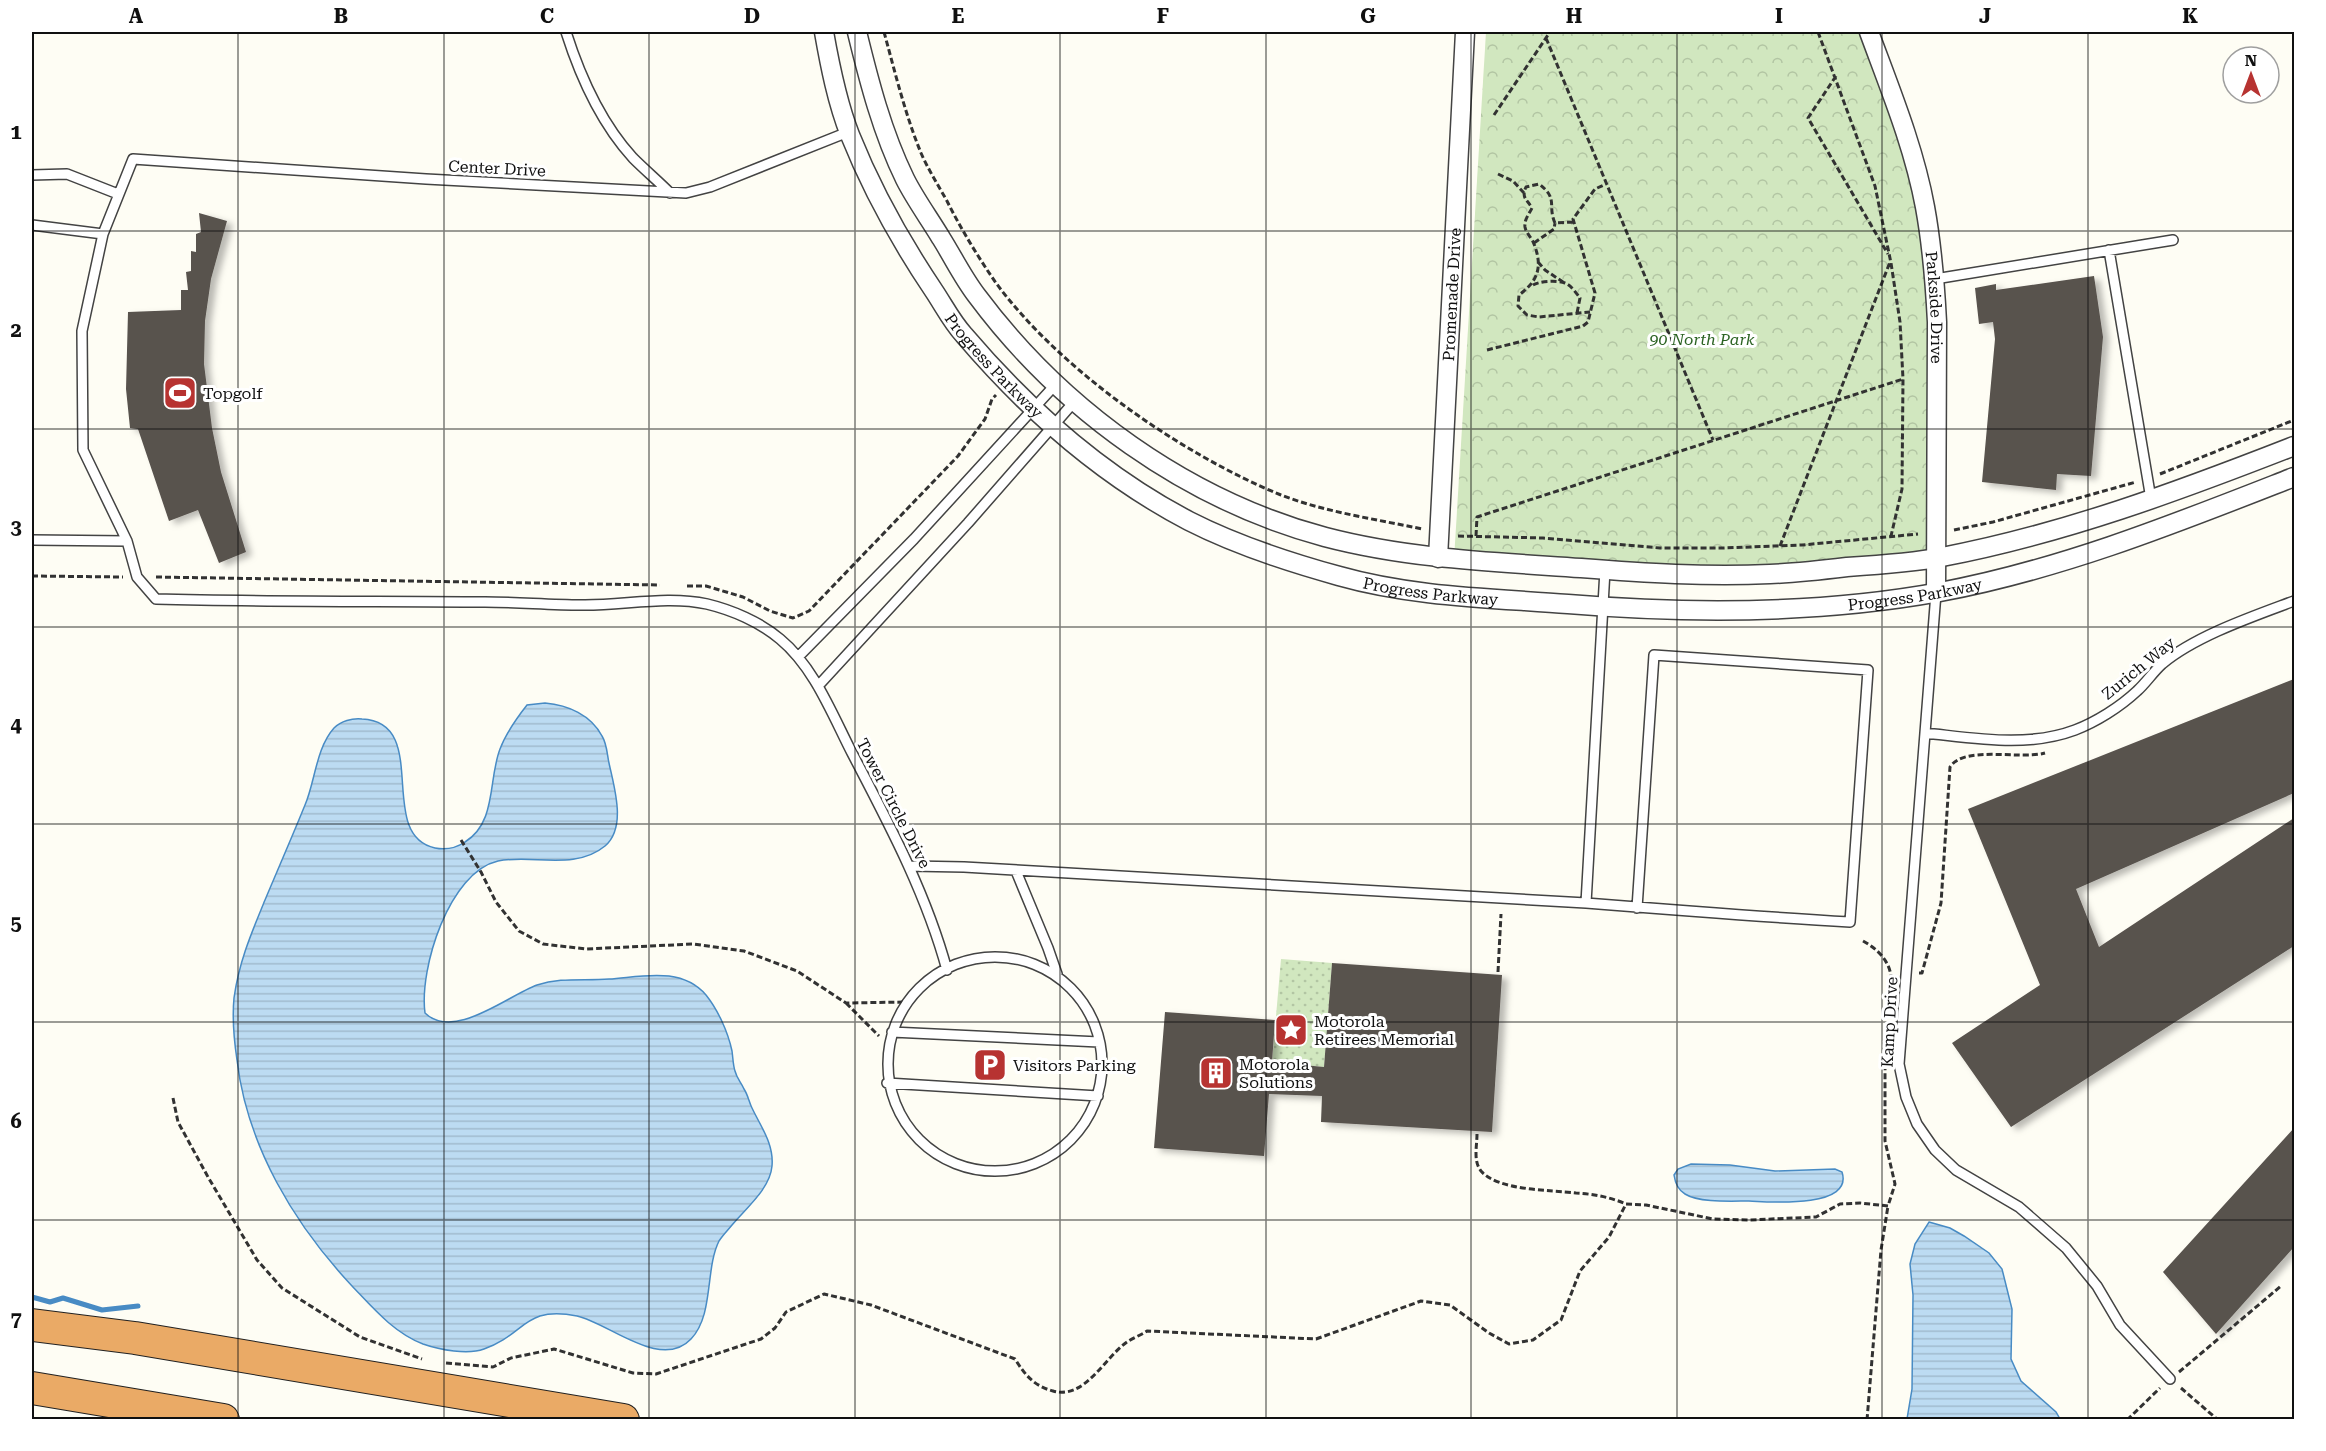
<svg xmlns="http://www.w3.org/2000/svg" width="2326" height="1451" font-family="'Roboto Serif',serif">
	<defs>
		<pattern id="grass-dots" width="8" height="8" patternUnits="userSpaceOnUse" patternTransform="scale(1.5)"><rect width="8" height="8" fill="#d1e7bf"/><path d="M2 2h.1M6 6h.1" fill="none" stroke="#b2c5a3" stroke-width="1.8" stroke-linecap="round"/></pattern>
		<pattern id="park-crowns" width="20" height="18" patternUnits="userSpaceOnUse" patternTransform="scale(1.5)"><rect width="20" height="18" fill="#d1e7bf"/><path d="M2 6a3 3 0 1 1 6 0M12 15a3 3 0 1 1 6 0" fill="none" stroke="#b2c5a3"/></pattern>
		<pattern id="water-rules" width="6" height="5" patternUnits="userSpaceOnUse" patternTransform="scale(1.5)"><rect width="6" height="5" fill="#bcdbf2"/><path d="M0 2.5h6" fill="none" stroke="#a1bbce"/></pattern>
		<filter id="shadow"><feDropShadow dx="6" dy="3.5" stdDeviation="3" flood-color="#0004"/></filter>
	</defs>
	<rect width="100%" height="100%" fill="#fefdf4"/>
	<path fill="url(#grass-dots)" d="M1281 959 1332 963 1324 1067 1272 1062Z"/>
	<path fill="url(#park-crowns)" d="M1486 32H1869L1924 206 1936 558 1769 574 1454 560Z"/>
	<path fill="url(#water-rules)" stroke="#488bc4" stroke-width="1.5" d="M545 703C568 705 591 715 602 736 607 744 607 754 609 763 614 787 627 827 605 846 575 871 532 854 498 861 449 872 419 969 425 1013 454 1041 507 996 537 985 561 977 584 981 609 979 641 977 681 966 706 995 718 1010 728 1032 732 1051 733 1058 733 1065 735 1071 737 1079 741 1082 744 1089 748 1095 749 1102 752 1108 761 1127 774 1144 772 1166 770 1189 746 1208 732 1225 728 1230 723 1235 719 1241 705 1269 714 1315 691 1339 661 1371 609 1323 577 1316 524 1305 525 1335 484 1349 468 1355 440 1350 423 1344 394 1333 373 1308 352 1286 294 1224 247 1146 237 1060 234 1040 232 1019 234 998 239 962 251 934 265 900 278 869 292 837 305 805 315 782 316 748 334 728 341 721 352 718 362 719 432 722 375 835 435 848 445 850 456 848 465 842 497 822 488 780 500 749 506 733 516 719 527 705Z
		M1691 1164 1730 1165 1775 1171 1835 1169 1842 1172C1854 1209 1768 1202 1749 1201 1732 1201 1699 1203 1685 1194 1678 1190 1675 1182 1674 1175L1678 1169Z
		M1929 1222 1950 1228 1964 1236 1989 1253 2002 1269 2012 1309 2011 1359 2021 1381 2056 1412 2060 1419H1907L1912 1389 1913 1295 1910 1264 1915 1244Z"/>
	<g fill="none" stroke-linecap="round" stroke-linejoin="round">
		<path stroke="#488bc4" stroke-width="5" d="M32 1297 50 1302 63 1298 102 1310 138 1306"/>
	</g>
	<path fill="#58524d" filter="url(#shadow)" d="M199 213 227 221 211 279 205 321 204 364 212 428 221 472 246 552 219 563 198 510 169 521 138 429 130 428 126 389 128 312 181 310V290H188L186 272 191 271V251L196 252V234L201 232Z
		M2094 276 2103 337 2091 476 2057 474 2056 490 1982 482 1995 339 1993 322 1979 324 1975 288 1996 284V290Z
		M2294 679V793L2076 889 2099 947 2294 818V946L2011 1127 1952 1043 2040 985 1968 809Z
		M1332 963 1502 975 1492 1132 1321 1122 1322 1096 1269 1094 1264 1156 1154 1148 1165 1012 1275 1020 1272 1062 1324 1067Z
		M2294 1128V1247L2216 1334 2163 1272Z"/>
	<g fill="none" stroke-linecap="round" stroke-linejoin="round">
		<defs>
			<path id="service" d="M566 32C580 76 601 123 633 158 645 170 658 181 670 193
				M848 132 710 187 686 193 426 179 133 159 103 234 82 331 83 450 127 541 137 577 156 599C266 602 375 601 485 602 517 602 549 605 581 605 622 606 666 595 707 604 732 610 760 622 780 639 814 667 832 714 852 753 889 824 926 893 947 970
				M32 175 67 174 118 194
				M32 225 103 234
				M2109 250 2151 499
				M1935 279 2173 240
				M32 540 127 541
				M1936 593 1899 1064 1906 1097 1917 1124 1935 1150 1956 1170 2019 1207 2066 1248 2097 1286 2120 1325 2170 1379
				M798 657 914 539 1056 384
				M818 686 968 523 1074 402
				M1925 733C1974 738 2027 748 2075 730 2096 722 2120 707 2137 691 2146 683 2153 672 2162 664 2195 636 2254 616 2294 601
				M910 866 964 867 1586 903C1674 910 1762 917 1850 922L1868 670 1654 655 1637 908
				M1016 871 1048 948 1057 974
				M1586 903 1605 570
				M888 1064a107 107 0 1 1 214 0a107 107 0 1 1-214 0Z
				M892 1032 1099 1042
				M887 1083 1098 1096"/>
			<g id="minor">
				<path id="s1" d="M824 32C830 66 837 102 850 135 872 190 901 242 934 291 944 306 952 322 964 335 1027 409 1103 476 1189 521 1236 545 1288 562 1339 576 1413 597 1491 598 1568 604 1690 614 1819 614 1940 592 2063 569 2179 522 2294 477"/>
				<path d="M857 32C869 81 882 132 905 179 915 199 929 218 941 238 953 257 963 278 977 296 1062 410 1187 500 1325 537 1409 559 1495 562 1581 568 1644 573 1707 577 1770 574 1796 573 1822 570 1847 567 1879 565 1911 563 1942 557 2063 534 2179 491 2294 446"/>
				<path id="s2" d="M1869 32C1890 89 1914 147 1925 207 1932 245 1935 283 1937 322L1936 593"/>
				<path id="s3" d="M1438 558 1465 32"/>
			</g>
			<path id="motorway" d="M32 1325 135 1338 623 1420
				M32 1388 223 1420"/>
		</defs>
		<use href="#service" stroke="#434343" stroke-width="12"/>
		<use href="#minor" stroke="#434343" stroke-width="21"/>
		<use href="#motorway" stroke="#212121" stroke-width="34"/>
		<path stroke="#323232" stroke-width="3" stroke-dasharray="6 3" stroke-linecap="butt" d="M884 32C895 72 905 114 921 153 928 169 938 185 947 201 961 229 978 257 996 283 1060 370 1181 454 1281 495 1325 512 1375 519 1422 529
			M1818 32 1875 186 1891 263 1900 322 1903 379 1902 489 1891 536
			M1546 38 1713 440
			M1836 76 1808 118 1888 254
			M1494 115 1550 32
			M1498 174 1513 181 1524 193
			M1573 222 1555 223C1547 205 1559 199 1539 184L1526 187C1521 198 1527 199 1532 208 1529 214 1524 220 1525 227 1526 233 1532 238 1534 244 1543 267 1538 281 1519 295L1518 306 1527 315 1539 317 1590 312
			M1534 243 1554 229 1555 223
			M1538 262 1545 270 1563 282
			M1533 285C1540 281 1557 280 1565 283 1571 285 1576 293 1580 298L1577 313
			M1487 350 1583 326 1588 322 1595 293 1573 219 1595 189 1606 184
			M2160 474 2294 420
			M1954 530 1993 522 2136 482
			M1458 536 1543 538 1660 548H1723L1802 545 1918 534
			M1476 536 1477 517 1903 379
			M1780 546 1890 262
			M32 576 123 577
			M156 577 660 585
			M687 586H706L743 597 770 611 793 618 809 611 958 456 985 419 992 399 996 395
			M461 840 481 872 496 902 519 931 543 944 586 949 693 944 744 951 797 971 846 1003 908 1002
			M1863 941C1876 948 1889 960 1891 976
			M1498 972 1501 914
			M1919 973H1922L1941 903 1950 767C1964 745 2020 760 2045 753
			M846 1003 879 1036
			M173 1098 178 1122 208 1177 257 1260 282 1288 360 1337 422 1359
			M1477 1134C1477 1146 1473 1161 1481 1171 1498 1191 1552 1190 1576 1193 1593 1194 1610 1197 1626 1204
			M446 1363 493 1367 511 1358 554 1349 633 1373 656 1374 761 1339 775 1328 786 1312 824 1294 871 1305 1015 1359C1025 1375 1034 1386 1053 1391 1085 1400 1104 1358 1127 1342 1133 1338 1141 1335 1147 1331L1316 1339 1421 1301 1450 1305 1489 1333 1509 1344 1533 1340 1561 1320 1580 1271 1609 1237 1626 1204 1646 1205 1713 1219 1749 1220 1816 1217 1840 1204 1860 1203 1888 1206 1895 1184 1885 1141V1069
			M2179 1372 2281 1286
			M2181 1388 2218 1420
			M1867 1420 1881 1250 1888 1206
			M2127 1420 2160 1388"/>
		<use href="#service" stroke="#fff" stroke-width="9"/>
		<use href="#minor" stroke="#fff" stroke-width="18"/>
		<use href="#motorway" stroke="#eaaa66" stroke-width="32"/>
	</g>
	<path fill="none" stroke="#101010" stroke-width="1.5" stroke-opacity="0.55" d="M238 32V1420M444 32V1420M649 32V1420M855 32V1420M1060 32V1420M1266 32V1420M1471 32V1420M1677 32V1420M1882 32V1420M2088 32V1420M32 231H2294M32 429H2294M32 627H2294M32 824H2294M32 1022H2294M32 1220H2294"/>
	<defs>
		<symbol id="stadium-square" viewBox="-11 -11 22 22"><rect x="-9" y="-9" width="18" height="18" rx="4" fill="#b73331" stroke="#fff"/><path d="M0-5a6.5 5 0 1 0 0 10a6.5 5 0 1 0 0-10ZM-3.5-1.8h7v3.6h-7Z" fill="#fff"/></symbol>
		<symbol id="sight-square" viewBox="-11 -11 22 22"><rect x="-9" y="-9" width="18" height="18" rx="4" fill="#b73331" stroke="#fff"/><path d="M0-6L1.8-2.2L6-1.7L2.9 1.2L3.7 5.4L0 3.3L-3.7 5.4L-2.9 1.2L-6-1.7L-1.8-2.2Z" fill="#fff"/></symbol>
		<symbol id="parking-square" viewBox="-11 -11 22 22"><rect x="-9" y="-9" width="18" height="18" rx="4" fill="#b73331" stroke="#fff"/><path d="M-3.5-5.5H1a3.5 3.5 0 0 1 0 7H-1V5.5H-3.5ZM-1-3.4V-.6H.8a1.4 1.4 0 0 0 0-2.8Z" fill="#fff"/></symbol>
		<symbol id="building-square" viewBox="-11 -11 22 22"><rect x="-9" y="-9" width="18" height="18" rx="4" fill="#b73331" stroke="#fff"/><path d="M-4-6H4V6H1V3H-1V6H-4ZM-2.5-4.3h1.7v1.8h-1.7ZM.8-4.3h1.7v1.8H.8ZM-2.5-1h1.7V.8h-1.7ZM.8-1h1.7V.8H.8Z" fill="#fff"/></symbol>
	</defs>
	<g fill-rule="evenodd">
		<use href="#stadium-square" x="161" y="374" width="38" height="38"/>
		<use href="#sight-square" x="1272" y="1011" width="38" height="38"/>
		<use href="#parking-square" x="971" y="1046" width="38" height="38"/>
		<use href="#building-square" x="1197" y="1054" width="38" height="38"/>
	</g>
	<g text-anchor="middle" stroke-width="6" stroke-linejoin="round" paint-order="stroke">
		<g font-size="16" fill="#101010" stroke="#fff">
			<text transform="translate(497 168) rotate(3)" y="6">Center Drive</text>
			<text dy="6" stroke="none"><textPath href="#s3" startOffset="264">Promenade Drive</textPath></text>
			<text dy="6" stroke="none"><textPath href="#s2" startOffset="285">Parkside Drive</textPath></text>
			<text dy="6" stroke="none"><textPath href="#s1" startOffset="380">Progress Parkway</textPath></text>
			<text dy="6" stroke="none"><textPath href="#s1" startOffset="884">Progress Parkway</textPath></text>
			<text dy="6" stroke="none"><textPath href="#s1" startOffset="1370">Progress Parkway</textPath></text>
			<text transform="translate(2138 668) rotate(-39)" y="6">Zurich Way</text>
			<text transform="translate(894 803) rotate(63)" y="6">Tower Circle Drive</text>
			<text transform="translate(1889 1022) rotate(-87)" y="6">Kamp Drive</text>
		</g>
		<g font-size="16" font-style="italic" fill="#2d6424" stroke="#fff">
			<text x="1702" y="345">90 North Park</text>
		</g>
		<g font-size="16" fill="#101010" stroke="#fff" text-anchor="start">
			<text x="203" y="399">Topgolf</text>
			<text x="1314" y="1027">Motorola<tspan x="1314" dy="18">Retirees Memorial</tspan></text>
			<text x="1239" y="1070">Motorola<tspan x="1239" dy="18">Solutions</tspan></text>
			<text x="1013" y="1071">Visitors Parking</text>
		</g>
	</g>
	<rect width="2326" height="1451" fill="none" stroke="#ffffff" stroke-width="66"/>
	<g transform="translate(2251 75)"><circle r="28" fill="#ffffff" stroke="#9f9f9f" stroke-width="1.5"/>
	<path d="M0-4.5L10 22L0 15L-10 22Z" fill="#b73331"/>
	<text y="-9" font-size="16" font-weight="bold" text-anchor="middle" fill="#101010">N</text>
	</g>
	<rect x="33" y="33" width="2260" height="1385" fill="none" stroke="#101010" stroke-width="2"/>
	<g font-size="20" text-anchor="middle" font-weight="bold" fill="#101010">
		<text x="136" y="23">A</text>
		<text x="341" y="23">B</text>
		<text x="547" y="23">C</text>
		<text x="752" y="23">D</text>
		<text x="958" y="23">E</text>
		<text x="1163" y="23">F</text>
		<text x="1368" y="23">G</text>
		<text x="1574" y="23">H</text>
		<text x="1779" y="23">I</text>
		<text x="1985" y="23">J</text>
		<text x="2190" y="23">K</text>
		<text x="16" y="139">1</text>
		<text x="16" y="337">2</text>
		<text x="16" y="534">3</text>
		<text x="16" y="732">4</text>
		<text x="16" y="930">5</text>
		<text x="16" y="1128">6</text>
		<text x="16" y="1326">7</text>
	</g>
</svg>
